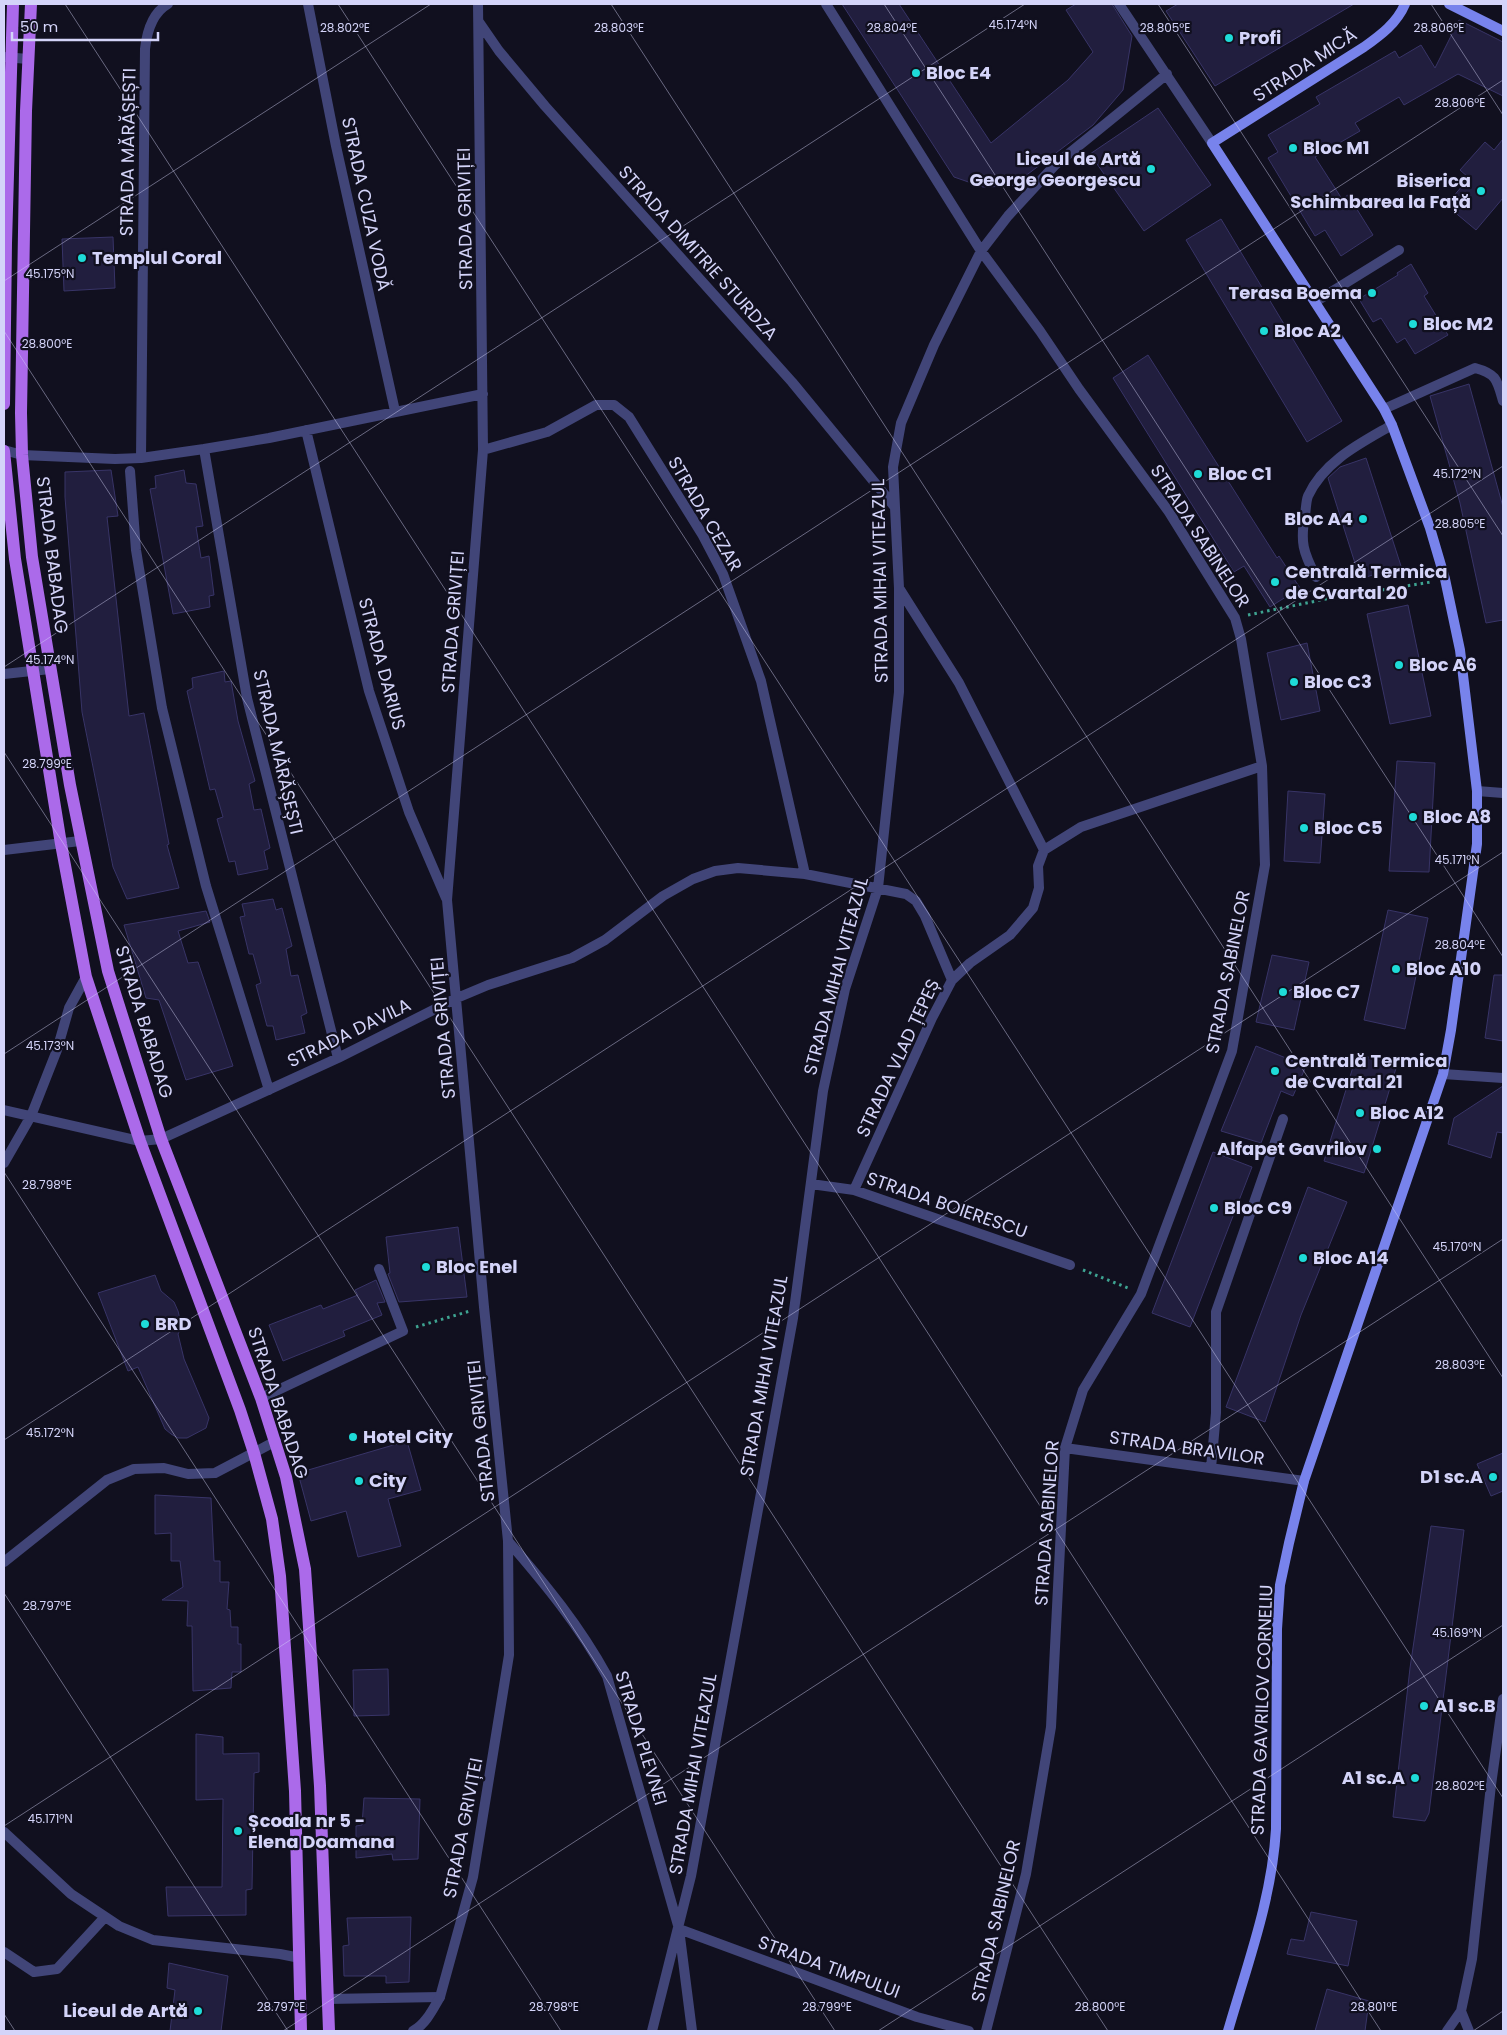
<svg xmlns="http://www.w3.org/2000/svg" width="1507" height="2035" font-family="Poppins,sans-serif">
	<rect width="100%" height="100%" fill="#11101f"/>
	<path fill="#211e3e" stroke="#383467" d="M842 4H899L991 143 1068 80 1093 52 1066 10 1076 4H1112L1132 36 1123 90 1093 125 1012 186 983 187 954 177Z
		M1178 4H1354L1215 86 1166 11Z
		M1459 20 1503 42V96L1458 74 1404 105 1399 97 1355 123 1360 131 1315 157 1342 199 1348 195 1373 235 1341 256 1325 230 1315 236 1268 158 1278 152 1268 135 1320 104 1316 97 1395 51 1399 58 1421 45 1435 68Z
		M1158 108 1211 185 1144 231 1090 154Z
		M1503 139V198L1476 230 1446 205 1469 178 1460 170 1485 142 1494 150Z
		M1221 219 1342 421 1307 442 1186 240Z
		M113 237 115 288 64 291 62 239Z
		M1411 264 1428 293 1424 296 1448 335 1415 354 1405 338 1397 343 1381 318 1373 322 1359 299 1398 275 1397 273Z
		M1148 355 1277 558 1279 556 1300 588 1270 607 1244 566 1234 572 1113 378Z
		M1469 384 1503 507V620L1486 623 1460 503 1430 396Z
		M1366 458 1401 566 1360 579 1328 478 1340 467Z
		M111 470 118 516 107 517 129 716 144 713 169 844 167 845 179 888 127 899 113 867 82 712 65 497V472Z
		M184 470 186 483 196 484 203 526 196 527 201 558 209 556 214 595 209 596 210 607 173 614 150 489 156 488 155 476Z
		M1408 605 1431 716 1390 724 1367 614Z
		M1307 643 1320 711 1281 720 1267 653Z
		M224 671 225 682 231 681 238 721 255 781 249 784 254 810 261 809 270 848 264 851 268 869 238 875 235 861 229 862 217 819 223 817 215 789 210 790 187 691 193 688 192 678Z
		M1397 761 1435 763 1429 872 1389 871Z
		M1288 791 1325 794 1320 863 1284 861Z
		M273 899 276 910 282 908 292 946 286 949 291 976 298 975 307 1013 301 1016 305 1033 276 1040 273 1026H267L256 985 261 983 253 954H249L240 917 245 916 242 904Z
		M1388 910 1428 918 1405 1029 1364 1020Z
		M206 911 210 922 178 931 188 963 198 962 233 1066 186 1080 159 1000 146 998 124 925Z
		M1272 955 1309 962 1294 1030 1256 1022Z
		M1494 975H1503V1041L1485 1038Z
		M1256 1046 1306 1066 1293 1096 1281 1091 1261 1143 1221 1131Z
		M1357 1054 1397 1065 1364 1173 1324 1161Z
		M1503 1086V1133L1497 1132 1491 1158 1448 1144 1454 1118Z
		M1213 1152 1252 1167 1190 1327 1152 1313Z
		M1308 1187 1347 1202 1301 1315 1265 1422 1226 1407Z
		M458 1227 467 1297 399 1302 388 1274 390 1273 386 1237Z
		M155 1275 161 1291 174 1302 178 1311 182 1327 178 1334 184 1359 209 1418 206 1428 187 1438H178L171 1434 165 1429 138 1367 128 1371 98 1293Z
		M376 1280 385 1302 377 1303 382 1315 343 1331 345 1336 283 1361 269 1325 321 1305 323 1309 358 1295 355 1290Z
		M407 1441 421 1490 388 1499 401 1546 358 1557 346 1511 311 1521 298 1473Z
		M1503 1453V1491L1491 1496 1477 1464Z
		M155 1495 211 1498 214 1561H220V1582H229L227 1609 230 1610 231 1627H238V1644H241V1672H232L231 1688 193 1691 192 1626H187L188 1601 162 1600 183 1587 180 1561H171V1533L155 1534Z
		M1431 1526 1464 1530 1429 1813 1425 1821 1393 1817 1410 1668Z
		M388 1669 389 1715 354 1716 353 1670Z
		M196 1734 223 1737V1754L259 1753V1772L254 1773 252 1889 246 1890V1915L168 1916 166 1887H222L223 1799 196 1800Z
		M364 1798 420 1799 418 1859 393 1860 392 1854 356 1858V1826L362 1825Z
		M1311 1912 1357 1921 1348 1966 1287 1954 1291 1939 1304 1941Z
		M411 1917 409 1982 386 1983V1976H344L343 1946 349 1945 347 1918Z
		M169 1963 228 1976 221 2031H170L175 1990 167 1988Z
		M1327 1989 1369 2001 1365 2031H1315Z"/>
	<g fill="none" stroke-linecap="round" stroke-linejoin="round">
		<path stroke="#3ea391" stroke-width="3" stroke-dasharray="2.5 4" stroke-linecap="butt" d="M1248 615 1326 599 1431 582
			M1083 1270 1128 1288
			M416 1327 470 1311"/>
		<path stroke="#414578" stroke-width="10" d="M4 57 28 59
			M1315 302 1399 250
			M1384 409 1475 368C1497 374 1497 380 1503 401
			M1316 577C1303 552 1300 542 1305 515 1306 509 1306 501 1308 496 1324 461 1361 443 1392 425
			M4 674 50 669
			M1477 791 1503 793
			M4 850 80 841
			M261 1398 403 1331 379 1269
			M328 1999 440 1997"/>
		<path stroke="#414578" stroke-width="10" d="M308 4 336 146 395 411
			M826 4 981 251 1040 331 1079 389 1169 512 1235 618 1241 639 1262 766 1265 865 1232 1051 1141 1294 1083 1390 1065 1448 1051 1727 1026 1874 986 2031
			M1119 4 1212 143
			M479 22 499 51 545 106 792 382 894 506
			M306 430 369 691 409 812 446 898
			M204 449 247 698 338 1058
			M4 450 22 455 115 459 141 458 204 449 269 438 483 394
			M483 450 547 432 596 405H614L629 417 702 534 723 574 761 681 805 874
			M141 458 145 49C147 31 152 13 168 4
			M130 471 136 550 162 708 206 886 269 1090
			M899 588 959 683 1044 850
			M1443 1074 1503 1078
			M4 1110 140 1141 161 1139 338 1058 457 998 488 985 572 958 605 940 663 896 693 879 715 871 738 868 805 874 906 894 916 901 925 916 952 980
			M4 1163 31 1116 57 1050 69 1008 86 977
			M811 1184 854 1190 1070 1265
			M854 1190 932 1018 952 980 970 963 1010 935 1033 908 1039 888 1038 866 1044 850 1081 827 1262 766
			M1065 1448 1304 1481
			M1211 1468 1216 1413V1312L1283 1119
			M508 1541C546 1585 579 1625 607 1676L679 1929 692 2031
			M4 1562 107 1480 134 1469 164 1468 188 1474 215 1473 276 1441
			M4 1832 71 1894 119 1926 153 1940 280 1954 300 1958
			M679 1929 917 2017 969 2031
			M4 1952 34 1972 57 1969 105 1917
			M1461 2011 1469 2031
			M413 2031C426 2024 433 2009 440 1997L473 1877 509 1655 508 1541 484 1307 447 900 483 450 478 4
			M652 2031 691 1876 793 1318 823 1091 845 989 878 888 899 692V588L893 467 901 423 934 345 981 251 1008 216 1055 165 1167 74
			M1447 2031 1461 2011 1472 1959 1491 1785 1503 1699"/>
		<path stroke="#7883ec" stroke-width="10" d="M1449 4 1503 31
			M1228 2031C1247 1965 1272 1899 1276 1829L1277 1629 1280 1585 1289 1543 1304 1481 1443 1074 1451 1030 1477 844V791L1460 650 1445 579 1430 528 1392 425 1384 409 1212 143 1364 47C1381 35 1397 23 1405 4"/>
		<path stroke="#ab6aea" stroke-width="12" d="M31 4 26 111 21 413 22 455 32 557 70 785 108 971 161 1139 261 1398 286 1477 305 1569 320 1786 329 2031
			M4 404 6 243 13 4
			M4 451 15 559 61 844 86 977 140 1141 240 1410 254 1453 272 1519 280 1576 295 1791 301 2031"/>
	</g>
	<path fill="none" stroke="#d4d4f9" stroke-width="1" stroke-opacity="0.45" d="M65 4 1381 2031M338 4 1503 1798M611 4 1503 1378M884 4 1503 957M1158 4 1503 536M1431 4 1503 115M4 281 431 4M4 331 1108 2031M4 667 1025 4M4 752 835 2031M4 1054 1503 80M4 1172 561 2031M4 1440 1503 466M4 1593 288 2031M4 1826 1503 852M4 2014 15 2031M283 2031 1503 1239M878 2031 1503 1625M1473 2031 1503 2011"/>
	<g fill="#1edbd8" stroke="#11101f" stroke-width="2">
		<circle cx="1229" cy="38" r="5"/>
		<circle cx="916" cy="73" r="5"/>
		<circle cx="1293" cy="148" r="5"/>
		<circle cx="1151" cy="169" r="5"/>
		<circle cx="1481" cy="191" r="5"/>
		<circle cx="82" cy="258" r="5"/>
		<circle cx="1372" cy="293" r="5"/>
		<circle cx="1413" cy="324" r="5"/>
		<circle cx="1264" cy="331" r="5"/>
		<circle cx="1198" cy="474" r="5"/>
		<circle cx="1363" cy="519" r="5"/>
		<circle cx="1275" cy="582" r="5"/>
		<circle cx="1399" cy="665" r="5"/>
		<circle cx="1294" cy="682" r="5"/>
		<circle cx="1413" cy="817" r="5"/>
		<circle cx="1304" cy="828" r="5"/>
		<circle cx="1396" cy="969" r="5"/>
		<circle cx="1283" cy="992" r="5"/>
		<circle cx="1275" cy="1071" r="5"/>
		<circle cx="1360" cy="1113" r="5"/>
		<circle cx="1377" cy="1149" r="5"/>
		<circle cx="1214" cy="1208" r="5"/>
		<circle cx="1303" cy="1258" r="5"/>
		<circle cx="426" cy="1267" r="5"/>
		<circle cx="145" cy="1324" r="5"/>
		<circle cx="353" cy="1437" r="5"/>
		<circle cx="1493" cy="1477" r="5"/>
		<circle cx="359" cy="1481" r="5"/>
		<circle cx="1424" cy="1706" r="5"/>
		<circle cx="1415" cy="1778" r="5"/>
		<circle cx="238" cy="1831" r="5"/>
		<circle cx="198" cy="2011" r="5"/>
	</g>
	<g text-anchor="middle" stroke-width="4.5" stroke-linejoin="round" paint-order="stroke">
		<g font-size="18" font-weight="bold" fill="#d4d4f9" stroke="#11101f" text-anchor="start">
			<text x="1239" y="44">Profi</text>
			<text x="926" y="79">Bloc E4</text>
			<text x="1303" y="154">Bloc M1</text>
			<text x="1141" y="165" text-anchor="end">Liceul de Artă<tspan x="1141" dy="21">George Georgescu</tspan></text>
			<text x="1471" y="187" text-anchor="end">Biserica<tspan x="1471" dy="21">Schimbarea la Față</tspan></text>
			<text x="92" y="264">Templul Coral</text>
			<text x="1362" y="299" text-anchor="end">Terasa Boema</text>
			<text x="1423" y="330">Bloc M2</text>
			<text x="1274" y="337">Bloc A2</text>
			<text x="1208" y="480">Bloc C1</text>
			<text x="1353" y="525" text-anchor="end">Bloc A4</text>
			<text x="1285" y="578">Centrală Termica<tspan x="1285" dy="21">de Cvartal 20</tspan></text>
			<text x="1409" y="671">Bloc A6</text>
			<text x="1304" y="688">Bloc C3</text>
			<text x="1423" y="823">Bloc A8</text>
			<text x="1314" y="834">Bloc C5</text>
			<text x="1406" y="975">Bloc A10</text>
			<text x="1293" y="998">Bloc C7</text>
			<text x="1285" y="1067">Centrală Termica<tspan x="1285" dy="21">de Cvartal 21</tspan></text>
			<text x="1370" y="1119">Bloc A12</text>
			<text x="1367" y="1155" text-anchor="end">Alfapet Gavrilov</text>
			<text x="1224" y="1214">Bloc C9</text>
			<text x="1313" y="1264">Bloc A14</text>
			<text x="436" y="1273">Bloc Enel</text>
			<text x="155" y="1330">BRD</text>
			<text x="363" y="1443">Hotel City</text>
			<text x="1483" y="1483" text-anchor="end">D1 sc.A</text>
			<text x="369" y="1487">City</text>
			<text x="1434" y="1712">A1 sc.B</text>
			<text x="1405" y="1784" text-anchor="end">A1 sc.A</text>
			<text x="248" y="1827">Școala nr 5 -<tspan x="248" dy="21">Elena Doamana</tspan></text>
			<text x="188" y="2017" text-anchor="end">Liceul de Artă</text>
		</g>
		<g font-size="18" fill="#d4d4f9" stroke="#11101f">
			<text transform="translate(1305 65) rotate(-33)" y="6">STRADA MICĂ</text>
			<text transform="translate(128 152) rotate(-89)" y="6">STRADA MĂRĂȘEȘTI</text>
			<text transform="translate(366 204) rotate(78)" y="6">STRADA CUZA VODĂ</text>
			<text transform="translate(465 219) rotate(-91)" y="6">STRADA GRIVIȚEI</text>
			<text transform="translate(698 253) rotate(48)" y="6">STRADA DIMITRIE STURDZA</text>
			<text transform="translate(705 514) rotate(60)" y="6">STRADA CEZAR</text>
			<text transform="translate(1200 536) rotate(57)" y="6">STRADA SABINELOR</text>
			<text transform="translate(52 555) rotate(83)" y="6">STRADA BABADAG</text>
			<text transform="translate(880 581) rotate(-91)" y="6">STRADA MIHAI VITEAZUL</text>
			<text transform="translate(453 622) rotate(-86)" y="6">STRADA GRIVIȚEI</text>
			<text transform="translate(382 664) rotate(75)" y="6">STRADA DARIUS</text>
			<text transform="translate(278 752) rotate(77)" y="6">STRADA MĂRĂȘEȘTI</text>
			<text transform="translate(1228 972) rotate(-79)" y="6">STRADA SABINELOR</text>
			<text transform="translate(836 976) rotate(-75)" y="6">STRADA MIHAI VITEAZUL</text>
			<text transform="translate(144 1022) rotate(73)" y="6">STRADA BABADAG</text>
			<text transform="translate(443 1028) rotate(-95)" y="6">STRADA GRIVIȚEI</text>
			<text transform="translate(349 1033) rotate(-26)" y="6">STRADA DAVILA</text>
			<text transform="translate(898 1058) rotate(-65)" y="6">STRADA VLAD ȚEPEȘ</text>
			<text transform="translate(947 1205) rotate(19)" y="6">STRADA BOIERESCU</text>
			<text transform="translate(764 1376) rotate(-80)" y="6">STRADA MIHAI VITEAZUL</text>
			<text transform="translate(278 1403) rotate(72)" y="6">STRADA BABADAG</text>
			<text transform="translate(481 1431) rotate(-96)" y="6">STRADA GRIVIȚEI</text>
			<text transform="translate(1187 1448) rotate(8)" y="6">STRADA BRAVILOR</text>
			<text transform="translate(1047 1523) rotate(-86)" y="6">STRADA SABINELOR</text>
			<text transform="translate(1262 1710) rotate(-88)" y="6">STRADA GAVRILOV CORNELIU</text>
			<text transform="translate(641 1738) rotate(73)" y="6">STRADA PLEVNEI</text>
			<text transform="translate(693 1774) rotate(-80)" y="6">STRADA MIHAI VITEAZUL</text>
			<text transform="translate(463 1828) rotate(-79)" y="6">STRADA GRIVIȚEI</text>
			<text transform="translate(996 1921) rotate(-77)" y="6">STRADA SABINELOR</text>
			<text transform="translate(829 1967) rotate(20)" y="6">STRADA TIMPULUI</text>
		</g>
	</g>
	<g font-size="12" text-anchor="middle" fill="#d4d4f9" stroke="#11101f" stroke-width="4.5" stroke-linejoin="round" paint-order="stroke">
		<text x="1013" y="29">45.174°N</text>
		<text x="345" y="32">28.802°E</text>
		<text x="619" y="32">28.803°E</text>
		<text x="892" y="32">28.804°E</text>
		<text x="1165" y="32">28.805°E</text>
		<text x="1439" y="32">28.806°E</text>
		<text x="1460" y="107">28.806°E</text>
		<text x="50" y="278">45.175°N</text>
		<text x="47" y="348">28.800°E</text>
		<text x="1457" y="478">45.172°N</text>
		<text x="1460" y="528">28.805°E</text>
		<text x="50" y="664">45.174°N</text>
		<text x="47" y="768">28.799°E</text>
		<text x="1457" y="864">45.171°N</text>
		<text x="1460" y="949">28.804°E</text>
		<text x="50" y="1050">45.173°N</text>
		<text x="47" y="1189">28.798°E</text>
		<text x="1457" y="1251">45.170°N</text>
		<text x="1460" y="1369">28.803°E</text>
		<text x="50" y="1437">45.172°N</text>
		<text x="47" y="1610">28.797°E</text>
		<text x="1457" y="1637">45.169°N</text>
		<text x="1460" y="1790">28.802°E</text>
		<text x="50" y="1823">45.171°N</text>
		<text x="281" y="2011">28.797°E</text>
		<text x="554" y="2011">28.798°E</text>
		<text x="827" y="2011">28.799°E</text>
		<text x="1100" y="2011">28.800°E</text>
		<text x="1374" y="2011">28.801°E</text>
	</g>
	<rect width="1507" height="2035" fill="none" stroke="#d4d4f9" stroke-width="10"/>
	<path d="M12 32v8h146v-8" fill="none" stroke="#d4d4f9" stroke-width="2.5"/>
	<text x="20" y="32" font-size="15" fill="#d4d4f9" stroke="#11101f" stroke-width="4" paint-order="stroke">50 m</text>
</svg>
